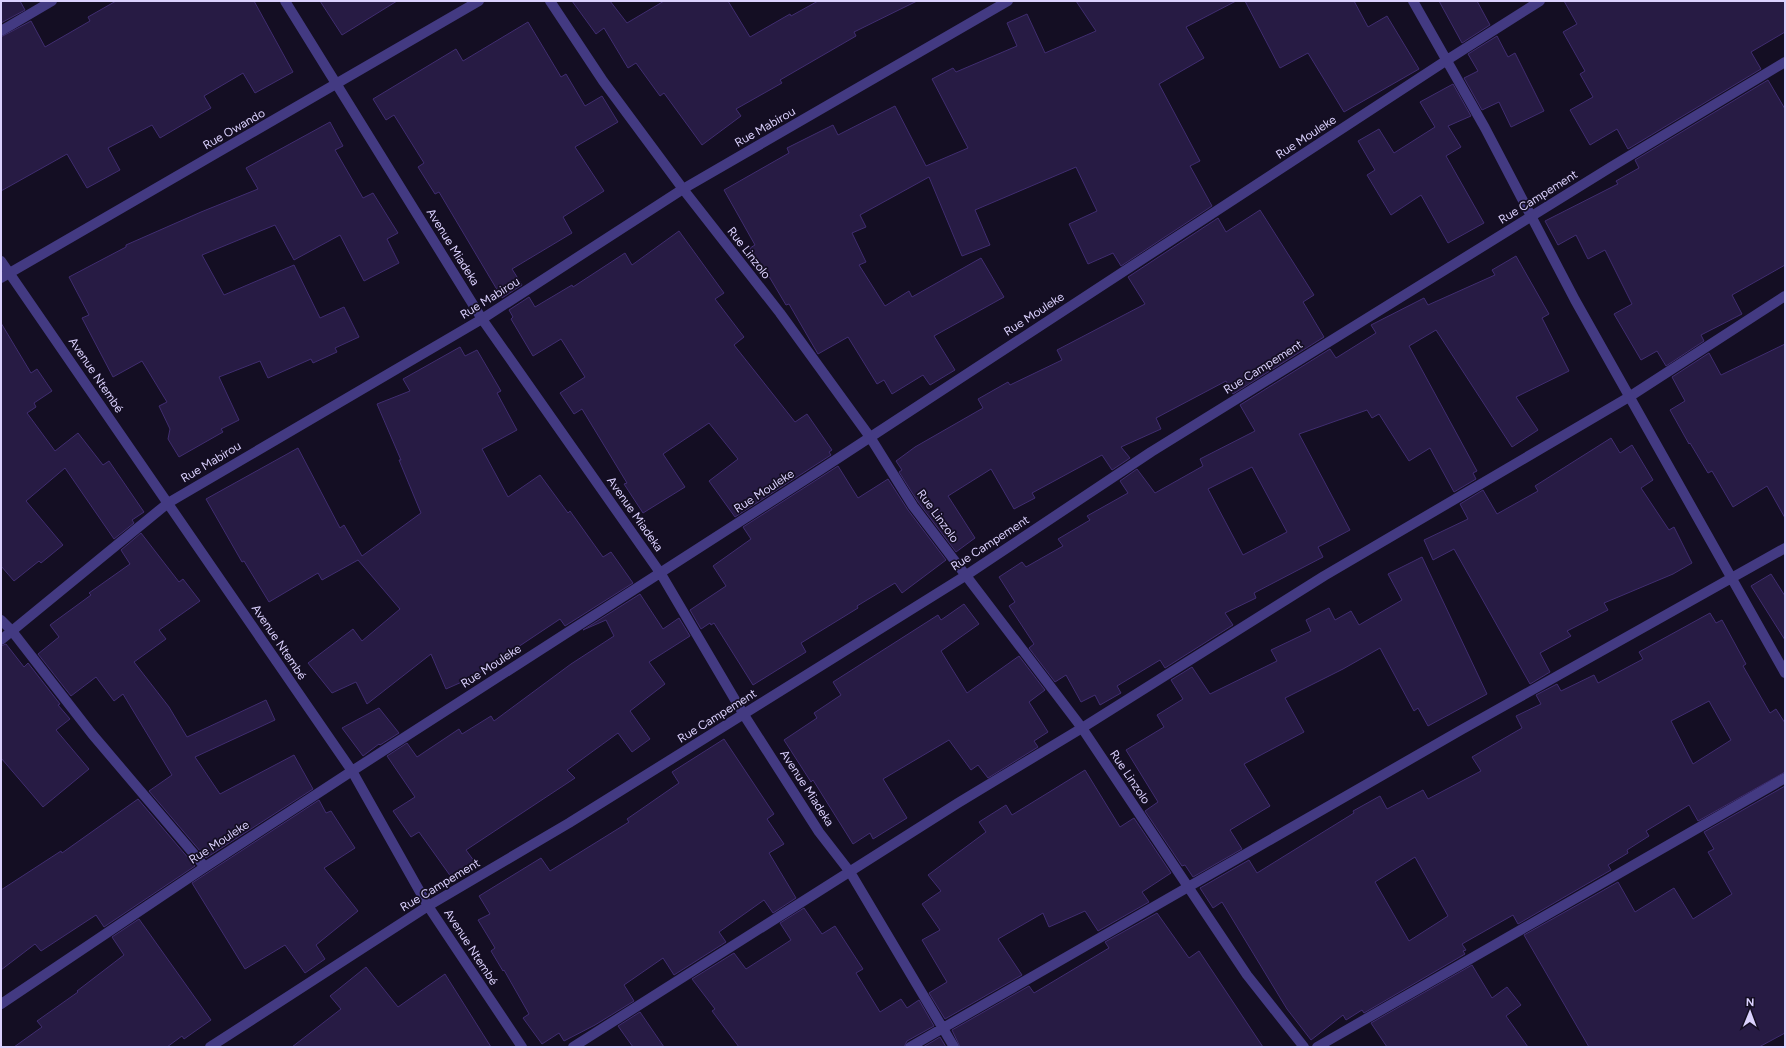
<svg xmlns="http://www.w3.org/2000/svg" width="1786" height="1048" font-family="Figtree,sans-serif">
	<rect width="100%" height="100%" fill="#140e23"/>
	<path fill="#271b44" stroke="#402d70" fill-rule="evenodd" d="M1 1H20L25 10 1 23Z
		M116 1H254L293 72 255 93 243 73 204 96 211 108 160 138 152 125 108 148 120 170 87 188 67 154 1 191V37L31 21 45 47 90 21 88 17Z
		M320 1H397L342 35Z
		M572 1H610L627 23 664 1H728L750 37 790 14 791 16 818 1H917L854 32 856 36 780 80 782 83 736 109 741 116 702 145 664 93 660 96 636 63 628 68 604 28 596 34Z
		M1076 1H1236L1186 27 1204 58 1159 84 1200 161 1190 166 1212 206 1121 266 1113 253 1088 264 1069 224 1097 211 1076 167 975 210 990 245 962 256 929 177 860 215 866 227 852 233 866 262 859 265 885 306 909 291 912 297 981 258 1004 297 934 336 955 370 930 385 923 375 892 394 884 380 877 384 848 337 818 354 789 304 786 305 767 273 764 275 750 248 755 245 724 190 789 153 787 148 833 125 838 135 895 106 926 166 968 148 932 79 953 68 956 72 1017 46 1007 23 1027 14 1045 53 1096 31Z
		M1245 1H1354L1368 27 1387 16 1419 69 1344 112 1308 53 1280 68Z
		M1439 1H1477L1490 25 1462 43Z
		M1564 1H1785V32L1751 52 1761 69 1628 149 1617 129 1590 145 1570 110 1593 97 1580 74 1585 71 1563 32 1577 24Z
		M528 22 561 77 566 74 585 106 602 96 618 122 575 147 604 191 563 217 572 233 512 269 522 285 502 298 439 192 435 194 418 167 424 163 394 115 386 120 373 99 456 49 463 61Z
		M1497 36 1508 57 1515 53 1544 111 1511 127 1499 102 1482 110 1464 78 1478 71 1468 54Z
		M1768 80 1785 109V265L1732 295 1742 314 1701 335 1704 341 1666 366 1657 351 1641 360 1614 314 1632 304 1605 250 1588 259 1576 235 1558 245 1545 221 1618 184 1616 181 1639 168 1635 160Z
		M1453 84 1471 116 1448 126 1461 147 1446 156 1484 223 1448 243 1421 195 1391 215 1367 175 1375 170 1358 141 1379 129 1394 153 1435 127 1420 102Z
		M330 122 343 146 335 150 363 198 373 193 398 233 387 239 399 263 364 281 340 235 294 260 275 225 202 255 224 295 294 265 320 318 344 307 359 337 335 348 337 352 313 363 311 359 268 378 260 361 219 377 239 420 221 429 223 432 179 457 168 439 170 429 159 406 167 402 142 361 113 377 82 318 89 315 69 277 126 247V245L201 212 258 189 246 168Z
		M1260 210 1314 295 1303 302 1324 337 1233 394 1226 381 1156 418 1161 429 1121 447 1130 458 1112 470 1102 455 1032 493 1035 498 1014 509 991 469 948 496 975 538 956 552 918 502 899 472 902 470 896 461 915 447 983 408 978 399 1008 382 1010 385 1062 360 1057 350 1145 304 1128 277 1218 218 1226 232Z
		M679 231 724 293 715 299 744 337 734 345 795 422 807 414 832 450 829 452 831 455 735 517 709 481 738 459 709 423 663 454 685 487 643 513 624 484 627 483 582 409 574 414 560 393 585 377 561 339 533 356 511 319 513 317 509 310 529 297 535 307 572 285 573 287 625 253 632 265Z
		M1516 256 1549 314 1542 318 1569 371 1516 397 1538 430 1512 447 1436 330 1409 346 1477 471 1473 473 1476 479 1454 492 1430 448 1409 461 1379 414 1372 418 1367 410 1299 434 1350 530 1318 547 1323 557 1254 593 1256 598 1225 613 1233 625 1165 668 1160 660 1117 686 1121 693 1100 705 1095 695 1081 702 1066 675 1055 682 1029 648 1034 644 1009 606 1015 602 999 577 1022 562 1026 567 1063 546 1058 539 1090 520 1087 516 1128 493 1120 481 1137 469 1155 493 1203 466 1200 459 1255 431 1240 405 1330 349 1336 358 1376 333 1371 325 1424 298 1428 305 1495 275 1492 270ZM1252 467 1287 532 1243 555 1208 489Z
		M1 323 31 373 37 369 52 391 34 403 36 407 27 413 55 451 78 433 103 465 109 461 144 512 132 520 134 523 114 539 65 468 26 501 63 545 41 563 39 561 14 581 1 566Z
		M1785 344V518L1767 486 1733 507 1712 471 1708 473 1690 443 1689 444 1670 410 1685 401 1672 377 1709 353 1721 375Z
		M460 347 465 356 477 350 501 391 497 393 517 430 482 449 508 497 540 475 568 513 570 511 603 557 611 552 633 583 565 626 560 619 473 677 446 689 431 654 367 704 356 682 332 693 308 663 353 629 362 641 400 609 358 560 322 580 318 573 269 602 244 561 242 562 206 499 298 448 340 528 344 525 362 556 421 513 399 460H401L377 404 410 391 403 379Z
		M1611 438 1620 453 1632 445 1653 480 1641 488 1669 530 1674 527 1692 563 1673 574 1604 603 1608 610 1567 631 1571 636 1540 653 1550 672 1530 684 1454 549 1433 560 1424 540 1468 519 1460 504 1483 490 1497 514 1538 491 1535 486Z
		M838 466 858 498 888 479 908 510 946 560 902 593 895 583 857 606 858 608 801 643 806 652 753 685 714 623 711 625 710 623 701 629 690 610 726 586 713 566 751 539 743 527Z
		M141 533 179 582 183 579 200 601 159 630 166 639 134 662 169 707 187 737 266 700 275 720 195 757 220 794 294 755 313 789 206 858 149 791 172 775 123 694 114 701 96 677 71 696 38 654 59 637 50 625 91 595 89 593 130 564 121 550Z
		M1422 557 1487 694 1428 726 1418 708 1414 711 1380 648 1343 669 1285 698 1304 732 1244 764 1270 806 1230 830 1242 849 1193 877 1185 865 1182 866 1145 811 1158 802 1126 750 1164 727 1157 715 1183 699 1171 680 1192 667 1210 694 1277 661 1271 650 1311 631 1306 620 1329 608 1335 620 1351 611 1359 625 1402 600 1388 574Z
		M1771 574 1785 596V640L1751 586Z
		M640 594 663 629 679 618 690 636 649 662 665 684 630 711 650 739 632 752 618 733 567 770 575 778 466 850 477 865 454 881 419 832 411 837 393 811 415 797 387 756 407 743 417 757 459 729 462 734 491 716 494 721 571 664 614 636 606 620 583 630Z
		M964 604 979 624 941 651 967 693 1019 656 1045 690 1029 702 1048 732 1034 741 1038 747 988 778 978 765 971 770 949 740 883 779 907 818 873 839 870 833 853 844 813 780 811 782 784 740 817 718 814 713 841 695 833 682 938 615 941 620Z
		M1710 613 1716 623 1722 620 1746 664 1743 666 1770 713 1776 709 1785 723V772L1698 821 1689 805 1646 831 1649 836 1627 850 1628 853 1608 865 1611 870 1518 924 1513 915 1462 944 1466 950 1463 951 1465 954 1364 1013 1362 1010 1346 1020 1343 1015 1311 1040 1287 1009 1222 902 1213 908 1200 888 1249 860 1257 873 1354 813 1353 811 1380 796 1387 809 1423 790 1428 799 1481 771 1472 757 1522 728 1516 716 1541 704 1536 695 1557 684 1561 691 1594 675 1598 683 1643 659 1639 652ZM1709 701 1731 740 1693 764 1671 721ZM1415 857 1448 916 1409 941 1375 882Z
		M6 644 24 667 28 663 60 704 58 705 70 719 56 730 89 769 43 807 1 758V646Z
		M379 708 399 733 380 745 379 744 363 756 342 728Z
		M724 739 774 814 767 819 784 844 769 853 796 898 773 913 764 900 719 932 726 942 674 975 663 958 624 985 634 1001 595 1025 564 1041 559 1033 542 1044 523 1018 529 1014 504 970 503 971 491 951 495 948 478 920 490 914 479 896 541 858 550 871 629 822 627 819 679 783 672 772Z
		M1085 770 1120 827 1134 818 1171 873 1142 892 1149 902 1098 931 1085 911 1049 927 1043 913 998 939 1022 975 945 1019 929 993 947 982 922 940 940 930 922 904 941 891 928 875 986 832 979 822 1006 805 1012 815Z
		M1785 786V1033L1759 1047H1589L1524 935 1618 882 1635 912 1674 888 1693 919 1732 894 1708 852 1714 849 1704 832Z
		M138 799 195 866 104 927 96 915 41 951 35 944 1 970V890L61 851 62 853Z
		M319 800 326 813 331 811 355 848 324 868 358 911 316 945 325 959 305 973 285 945 245 969 192 883Z
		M804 908 822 934 835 926 863 969 856 973 880 1012 901 999 907 1008 919 1000 934 1026 907 1041 904 1047H739L712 1011 715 1009 692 979 734 953 746 969 791 940 780 923Z
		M1157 913 1189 958 1199 951 1263 1047H960L952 1030 1029 986 1034 993 1109 948 1105 942Z
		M139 919 211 1020 184 1039 182 1036 167 1047H14L42 1027 37 1021 78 992 77 991 124 955 112 937Z
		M1472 965 1492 998 1507 987 1521 1005 1506 1016 1528 1047H1387L1371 1023Z
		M366 967 398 1007 445 974 491 1047H292L341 1009 330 996Z
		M640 1012 664 1047H633L618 1026Z
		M940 1037 946 1047H923Z"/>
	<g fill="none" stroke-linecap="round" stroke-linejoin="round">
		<path stroke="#433a82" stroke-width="10" d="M285 1 482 319 661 574 744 715 819 832 850 872 954 1047
			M550 1 603 81 683 189 780 313 870 437 913 506 1082 728 1247 975 1304 1047
			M1413 1 1485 128 1575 300 1785 673
			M1 31 52 1
			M1 261 352 771 428 906 522 1047
			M1 278 479 1
			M1 620 12 631 92 734 205 867
			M1 640 168 503 482 319 683 189 1008 1
			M1 1004 205 867 352 771 817 472 1447 60 1540 1
			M210 1047 428 906 569 823 965 576 1151 452 1611 167 1785 62
			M573 1047 958 803 1082 728 1324 576 1629 397 1785 296
			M910 1047 1461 730 1785 548
			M1317 1047 1785 778"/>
	</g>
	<g text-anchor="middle" stroke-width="3.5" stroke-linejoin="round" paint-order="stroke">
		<g font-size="12" fill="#dbd1fe" stroke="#140e23">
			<text transform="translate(765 127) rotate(-30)" y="4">Rue Mabirou</text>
			<text transform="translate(234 129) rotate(-30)" y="4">Rue Owando</text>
			<text transform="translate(1306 137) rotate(-33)" y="4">Rue Mouleke</text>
			<text transform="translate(1538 197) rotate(-32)" y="4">Rue Campement</text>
			<text transform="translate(453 247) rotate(58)" y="4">Avenue Miadeka</text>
			<text transform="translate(749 253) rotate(52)" y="4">Rue Linzolo</text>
			<text transform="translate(490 298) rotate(-32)" y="4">Rue Mabirou</text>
			<text transform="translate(1034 314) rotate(-33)" y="4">Rue Mouleke</text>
			<text transform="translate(1263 367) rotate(-32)" y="4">Rue Campement</text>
			<text transform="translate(96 375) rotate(56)" y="4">Avenue Ntembé</text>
			<text transform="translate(211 462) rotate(-31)" y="4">Rue Mabirou</text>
			<text transform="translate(764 491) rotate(-33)" y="4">Rue Mouleke</text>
			<text transform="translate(635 514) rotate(55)" y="4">Avenue Miadeka</text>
			<text transform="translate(938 516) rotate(54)" y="4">Rue Linzolo</text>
			<text transform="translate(990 543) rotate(-33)" y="4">Rue Campement</text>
			<text transform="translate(279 642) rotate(56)" y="4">Avenue Ntembé</text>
			<text transform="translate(491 666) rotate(-33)" y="4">Rue Mouleke</text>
			<text transform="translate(717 716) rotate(-32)" y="4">Rue Campement</text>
			<text transform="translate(1130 777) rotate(56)" y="4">Rue Linzolo</text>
			<text transform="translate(807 788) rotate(57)" y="4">Avenue Miadeka</text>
			<text transform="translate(219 842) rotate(-33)" y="4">Rue Mouleke</text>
			<text transform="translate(440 885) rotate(-31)" y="4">Rue Campement</text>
			<text transform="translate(471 947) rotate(57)" y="4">Avenue Ntembé</text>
		</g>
	</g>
	<rect width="1786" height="1048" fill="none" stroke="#dbd1fe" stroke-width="4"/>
	<g transform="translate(1750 1012) rotate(1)" stroke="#140e23" stroke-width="3" paint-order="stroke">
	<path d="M0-3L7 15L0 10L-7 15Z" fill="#dbd1fe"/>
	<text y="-6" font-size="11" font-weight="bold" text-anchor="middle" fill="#dbd1fe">N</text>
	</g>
</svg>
